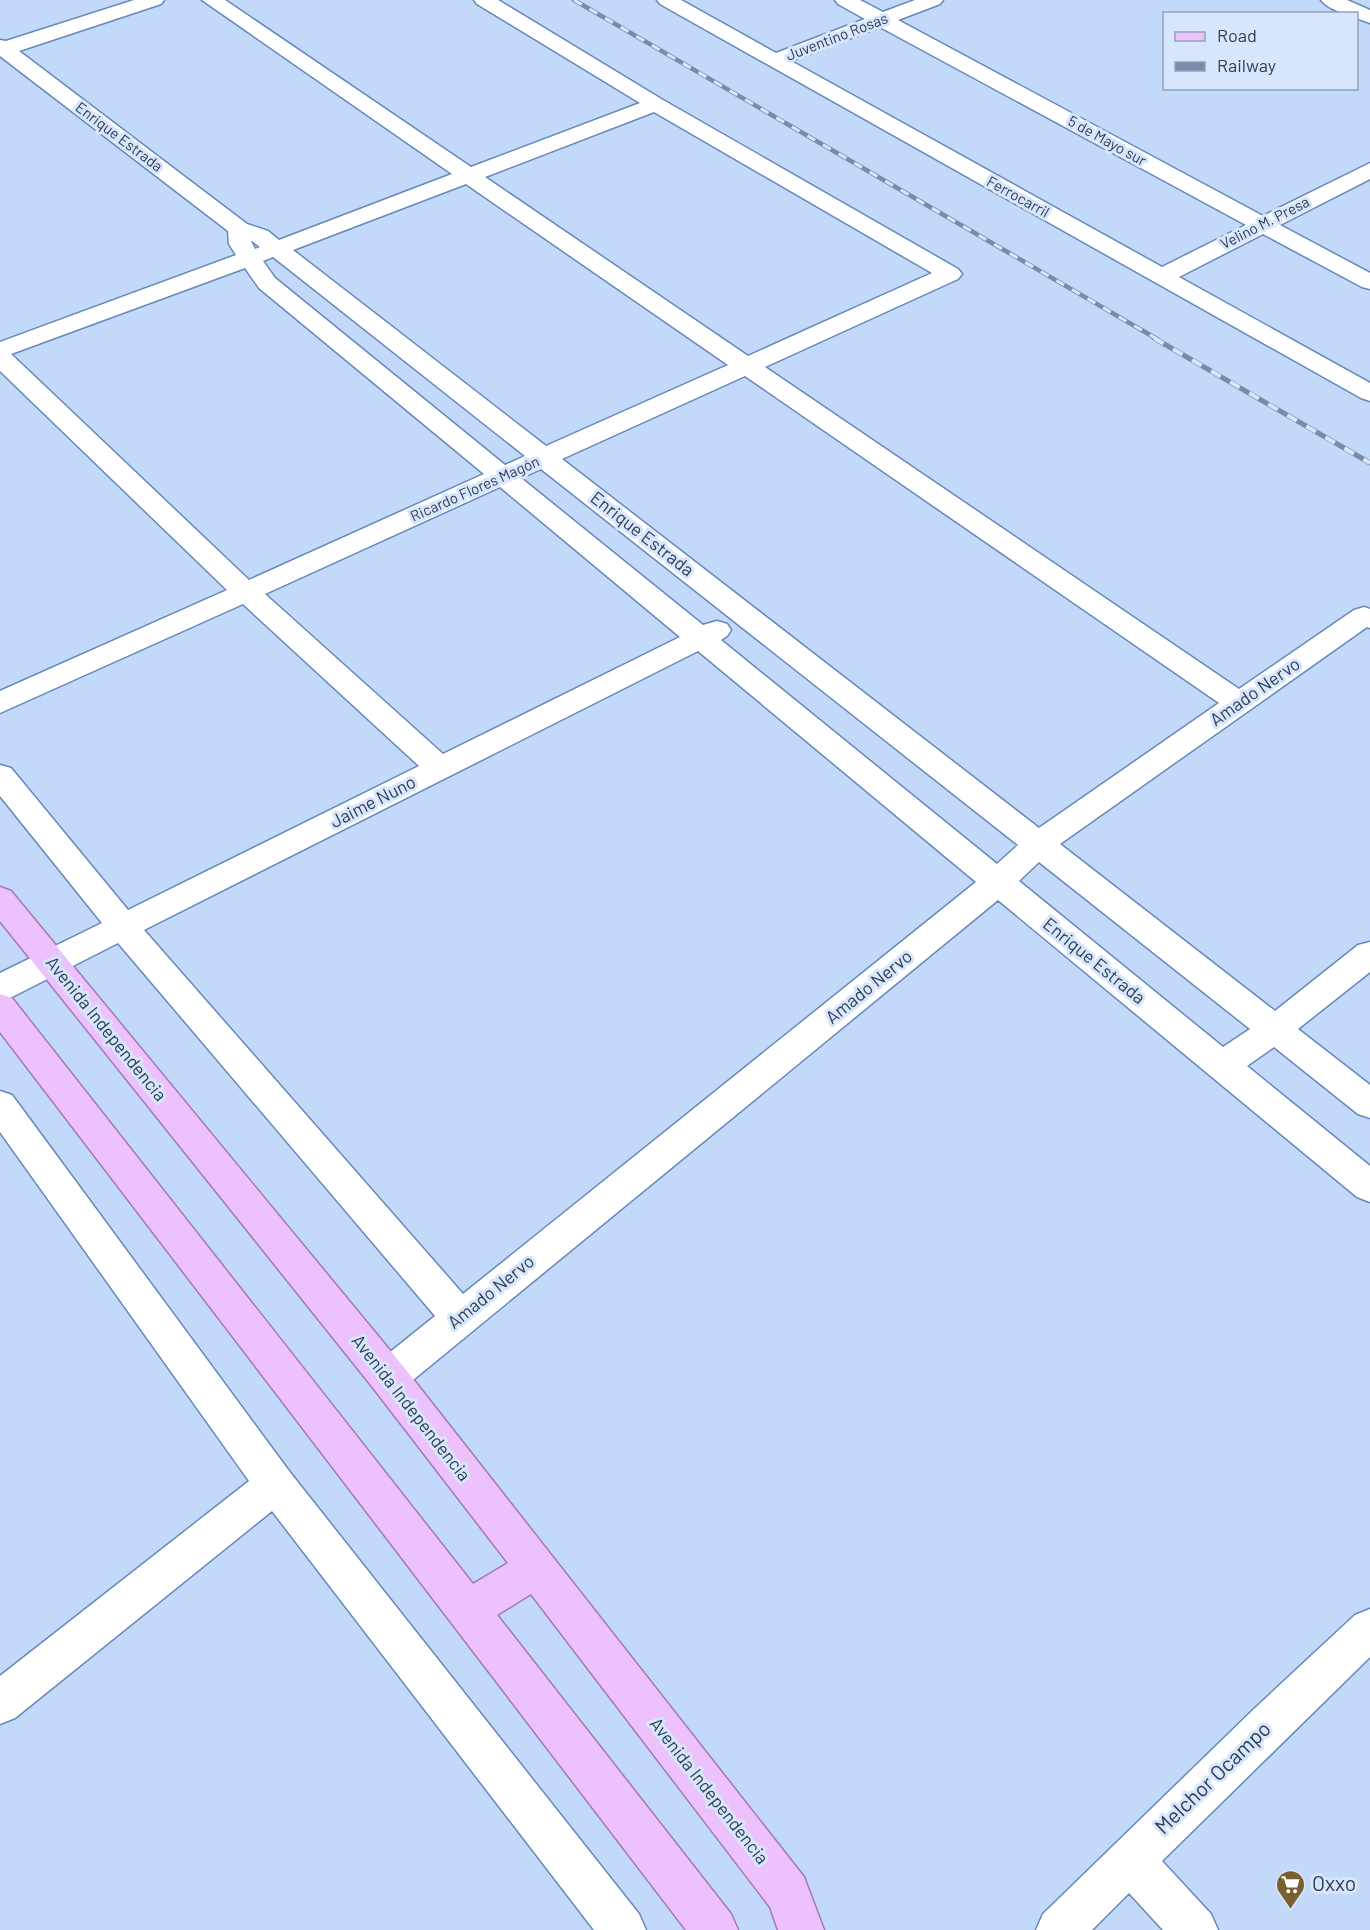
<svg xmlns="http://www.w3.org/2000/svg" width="1370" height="1930" font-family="Barlow,sans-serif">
	<rect width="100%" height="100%" fill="#c3d9fa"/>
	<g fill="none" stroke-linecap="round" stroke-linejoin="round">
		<defs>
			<path id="minor" d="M134 0H164L161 4 19 51 247 224 268 231 279 240 452 174 202 0H225L471 167 640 103 477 4 474 0H498L663 100 958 269 962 274 958 279 765 367 1239 689 1354 610 1364 607 1370 609V628L1367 627 1060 844 1275 1011 1358 945 1370 942V972L1298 1029 1370 1085V1118L1358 1114 1274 1047 1247 1066 1370 1166V1202L1357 1197 998 900 402 1389 388 1394 374 1389 369 1377 374 1365 435 1316 118 943 12 997 0 1001V973L102 923 0 796V765L11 768 128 910 419 766 243 604 0 713V691L227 590 0 371V342L236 255 229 244 228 231 0 56V40L6 41ZM654 112 932 273 748 356 485 177ZM466 184 728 365 546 446 293 250ZM251 241H252L260 247 255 249ZM273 257 296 275 525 456 505 465 275 278 263 261ZM245 268 259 288 484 474 249 580 11 354ZM745 376 1219 703 1039 828 562 459ZM541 469 1018 845 997 864 721 640 727 636 731 630 727 624 717 621 703 625 521 478ZM500 487 680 637 443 754 265 594ZM698 651 976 882 463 1294 144 930ZM1039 862 1250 1029 1223 1047 1019 881Z
				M657 0H681L776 53 865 19 838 4 835 0H860L883 12 915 0H943L940 4 898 20 1263 216 1370 163V179L1280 225 1370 273V289L1362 287 1263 234 1179 277 1370 383V401L1361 398 660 4ZM880 27 1246 225 1162 267 791 61Z
				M1321 0H1347L1370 10V23L1356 18V14C1344 14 1329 10 1321 0Z
				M0 1091 12 1095 289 1471 639 1914 646 1930H594L272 1511 15 1718 0 1724V1676L249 1481 0 1132Z
				M1370 1609V1657L1162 1861 1211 1914 1218 1930H1163L1129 1893 1092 1930H1036L1043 1914 1254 1709 1355 1615Z"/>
			<path id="major" d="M0 887 11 891 402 1365 804 1877 824 1930H778L770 1907 531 1594 497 1615 731 1914 738 1930H686L0 1032V994L12 998 473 1584 508 1563 374 1389 0 921Z"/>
		</defs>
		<use href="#minor" stroke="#6688ba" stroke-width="3"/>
		<use href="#major" stroke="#a278be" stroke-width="3"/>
		<use href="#minor" fill="#fff" fill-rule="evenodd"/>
		<use href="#major" fill="#edc1fb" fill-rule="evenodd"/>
		<defs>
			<path id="rail-far1" d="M574 0 1157 339"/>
			<path id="rail" d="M1154 338 1370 463"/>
		</defs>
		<use href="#rail-far1" stroke="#798ba6" stroke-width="4.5"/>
		<use href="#rail" stroke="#798ba6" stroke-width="5"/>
		<use href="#rail-far1" stroke="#d7e6fc" stroke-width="3" stroke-dasharray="9" stroke-linecap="butt"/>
		<use href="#rail" stroke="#d7e6fc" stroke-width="4" stroke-dasharray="11" stroke-linecap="butt"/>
	</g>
	<defs>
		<symbol id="supermarket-pin" viewBox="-11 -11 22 30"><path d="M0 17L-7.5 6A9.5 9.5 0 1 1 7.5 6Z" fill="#7b5f32" stroke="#d7e6fc"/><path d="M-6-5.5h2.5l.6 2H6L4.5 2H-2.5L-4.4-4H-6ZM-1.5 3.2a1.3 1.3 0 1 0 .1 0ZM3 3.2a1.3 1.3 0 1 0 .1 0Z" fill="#fff"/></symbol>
	</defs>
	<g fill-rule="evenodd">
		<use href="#supermarket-pin" x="1274" y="1868" width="33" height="45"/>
	</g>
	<g text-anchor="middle" stroke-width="6" stroke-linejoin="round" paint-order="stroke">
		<g font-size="15" fill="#2e3d52" stroke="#d7e6fc">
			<text transform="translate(837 37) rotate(-21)" y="5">Juventino Rosas</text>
			<text transform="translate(119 137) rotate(37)" y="5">Enrique Estrada</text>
			<text transform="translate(1107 141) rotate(29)" y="5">5 de Mayo sur</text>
			<text transform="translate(1018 197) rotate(29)" y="5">Ferrocarril</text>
			<text transform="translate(1265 223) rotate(-27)" y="5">Velino M. Presa</text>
			<text transform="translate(475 489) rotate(-24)" y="5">Ricardo Flores Magón</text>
		</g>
		<g font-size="18" fill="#2e3d52" stroke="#d7e6fc">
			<text transform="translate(642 534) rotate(38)" y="6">Enrique Estrada</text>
			<text transform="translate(1255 692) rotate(-35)" y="6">Amado Nervo</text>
			<text transform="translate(373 802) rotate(-27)" y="6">Jaime Nuno</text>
			<text transform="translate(1094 961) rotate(39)" y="6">Enrique Estrada</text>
			<text transform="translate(869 987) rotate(-39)" y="6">Amado Nervo</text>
			<text transform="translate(106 1029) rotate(51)" y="6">Avenida Independencia</text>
			<text transform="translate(491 1292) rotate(-39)" y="6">Amado Nervo</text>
			<text transform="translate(411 1408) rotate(52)" y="6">Avenida Independencia</text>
			<text transform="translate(709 1791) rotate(52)" y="6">Avenida Independencia</text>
		</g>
		<g font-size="21" fill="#2e3d52" stroke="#d7e6fc">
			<text transform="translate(1213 1778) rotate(-44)" y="7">Melchor Ocampo</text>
		</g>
		<g font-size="21" fill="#2e3d52" stroke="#d7e6fc" text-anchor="start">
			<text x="1312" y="1891">Oxxo</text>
		</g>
	</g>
	<rect x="1163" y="12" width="195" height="78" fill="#d7e6fc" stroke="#93a2b8" stroke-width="1.5"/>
	<rect x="1175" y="32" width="30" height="9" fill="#edc1fb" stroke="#93a2b8" stroke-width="1.5"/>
	<text x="1217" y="42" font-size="18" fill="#2e3d52">Road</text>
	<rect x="1175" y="62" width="30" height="9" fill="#798ba6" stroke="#93a2b8" stroke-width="1.5"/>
	<text x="1217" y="72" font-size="18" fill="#2e3d52">Railway</text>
</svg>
